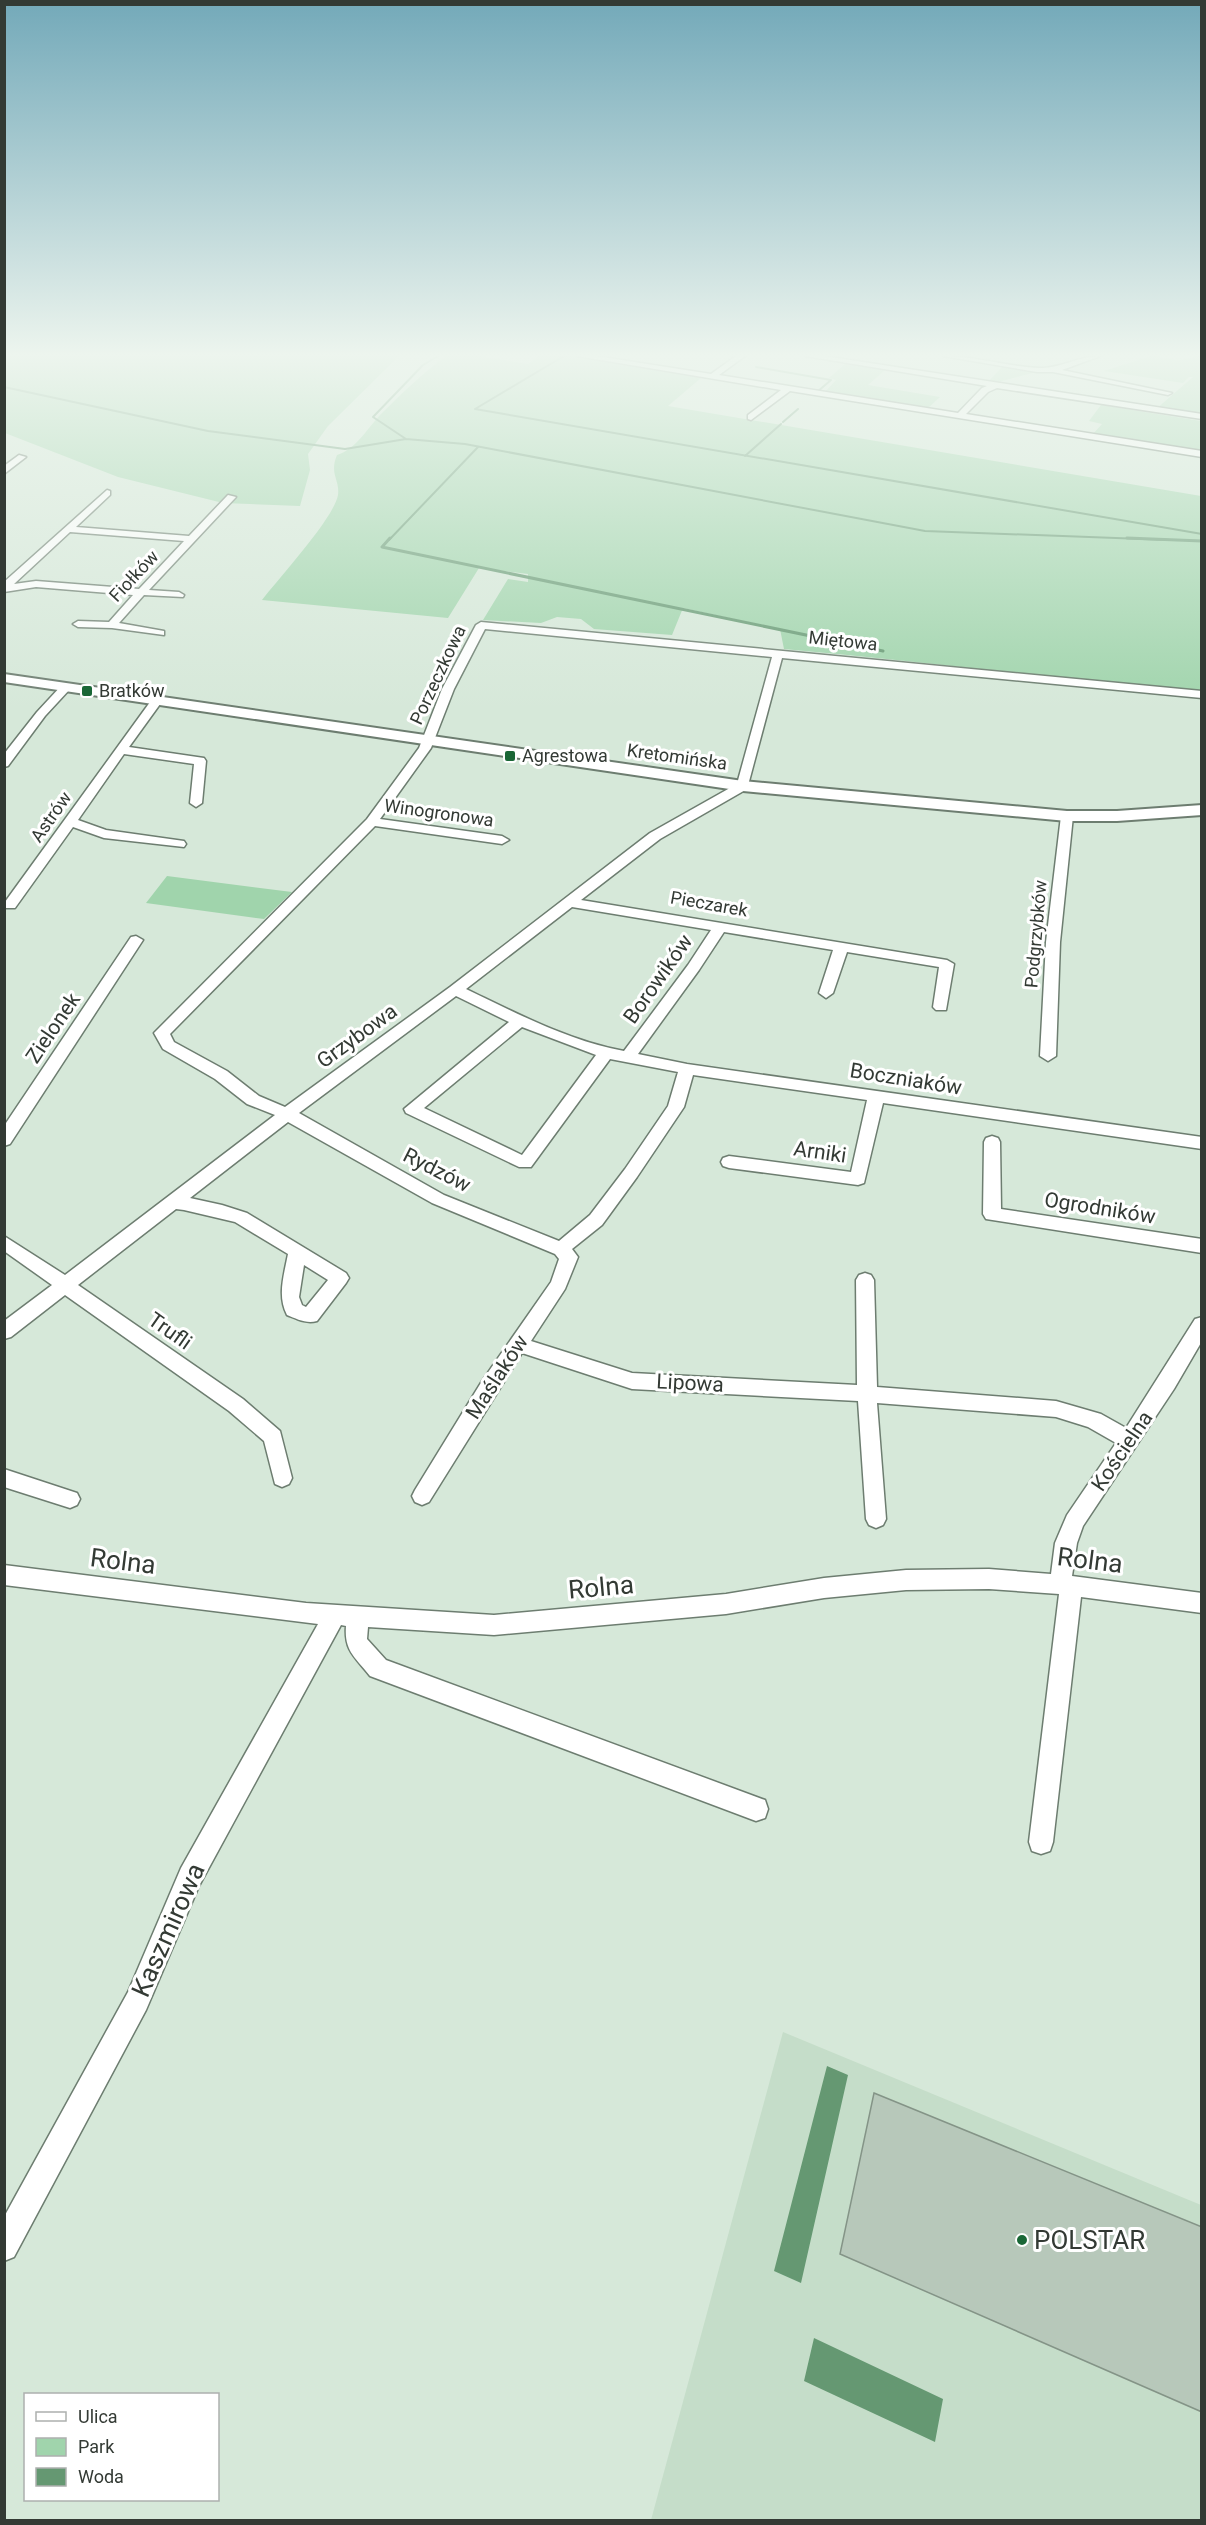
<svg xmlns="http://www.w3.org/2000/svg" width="1206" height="2525" font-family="Roboto,sans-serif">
	<rect width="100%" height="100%" fill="#d6e8d9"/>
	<path fill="#c5ddc9" d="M783 2032 1201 2205V2520H651Z"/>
	<path fill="#a0d4ac" d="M4 356H399L328 426 308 454 310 470 300 506 223 503 118 477 5 433Z
		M446 356H478L528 364 539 356H570L698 376 701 378 668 406 1201 496V691C1062 680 923 661 784 649L780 629 683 608 672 635 594 629 581 619 557 617 541 623 483 620 508 579 528 582V574L479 568 448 618 262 600C279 578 334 518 338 495 340 480 329 474 337 455 356 449 367 429 380 415 401 394 423 373 446 356Z
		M1151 356C1160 356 1173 361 1181 360 1188 359 1194 356 1201 356V415L1156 409 1193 377H1189L1183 383 1104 371Z
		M846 363 885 370 868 385 940 397 927 409 824 393 836 380 829 378Z
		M1002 367 1036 372 998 382H988Z
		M1101 405 1201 421V452L1092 435 1102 424 1089 421Z
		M167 876 292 892 264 919 146 903Z"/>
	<path fill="#659872" d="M827 2066 848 2075 801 2283 774 2271Z
		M814 2338 943 2399 935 2442 804 2381Z"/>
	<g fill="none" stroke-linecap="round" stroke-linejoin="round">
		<path stroke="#659872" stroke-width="2" d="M564 356 475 409 1202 534
			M756 367 831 380 817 392
			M4 387 208 431 345 449 406 439 465 444 925 531 1169 540
			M783 422 798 409
			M406 439 373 417 423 365 438 356
			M745 456 781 424
			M389 540 478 447"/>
		<path stroke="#659872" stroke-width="3" d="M390 538 382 547 883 651
			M1127 538 1202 541"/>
	</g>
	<path fill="#b7c8ba" stroke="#849487" stroke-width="1.5" d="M874 2093 1202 2227V2412L840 2254Z"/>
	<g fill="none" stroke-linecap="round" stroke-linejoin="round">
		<defs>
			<path id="minor" d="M577 356H596L711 374 736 356H745L719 375 958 413 982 388 987 386 805 356H824L1202 414V419L997 388 988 392 966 414 1202 451V457L790 391 751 420 748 419V415L781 390Z
				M943 356C976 356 1008 367 1041 368 1061 368 1079 356 1100 356L1062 370 1172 393 1168 395 1053 372H1037Z
				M19 455 26 457 4 474V466Z
				M107 490 110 491V495L76 527 189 536 228 495 236 497 149 590 179 592 184 595 183 597 144 595 119 623 164 631V635L112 628 78 627 73 624 78 621 109 622 133 595 36 587 4 592V582ZM70 532 184 541 139 589 36 581 14 584Z
				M481 622 1202 691V698L782 658 747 789 660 839 581 900 947 960 954 964 946 1010H936L933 1007 939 967 847 952 833 993 826 998 819 993 833 950 724 932 699 970 638 1054 687 1064 1202 1137V1149L883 1103 864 1183 858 1185 729 1168 723 1166 721 1162 723 1158 729 1156 851 1172 867 1100 693 1075 684 1107 637 1177 602 1225 572 1249 578 1257 565 1289 531 1341 632 1373 857 1385 856 1280 859 1275 865 1273 871 1275 874 1280 877 1387 1056 1401 1101 1414 1126 1428 1195 1319 1202 1317V1341L1174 1389 1083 1526 1077 1543 1072 1576 1202 1593V1613L1081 1597 1053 1842 1050 1851 1041 1854 1032 1851 1029 1842 1059 1594 989 1589 906 1590 824 1598 726 1614 494 1635 368 1627 367 1639 386 1660 765 1800 768 1809 765 1818 756 1821 370 1676C355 1657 344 1651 346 1626L341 1625 199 1886 146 2010 14 2257 4 2261V2217L128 1992 181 1868 318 1624 4 1585V1565L306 1603 494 1615 726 1594 824 1578 906 1570 989 1569 1051 1574 1055 1543 1067 1515 1116 1443 1088 1427 1056 1417 877 1403 886 1519 883 1525 876 1528 869 1525 866 1519 858 1401 632 1389 522 1353 429 1502 422 1505 415 1502 412 1496 415 1490 482 1381 551 1282 559 1259 555 1254 432 1203 288 1122 190 1198 222 1205 247 1213 346 1273 349 1278 346 1283 317 1321C306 1324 297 1319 287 1315 277 1296 284 1275 288 1254L235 1222 184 1210 176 1209 78 1285 243 1399 280 1431 292 1478 289 1484 282 1487 275 1484 264 1441 229 1411 65 1295 11 1337 4 1339V1321L52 1285 4 1251V1236L65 1275 275 1115 247 1104 215 1079 163 1049 154 1033 367 819 419 748 442 689 476 625ZM485 629 772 657 737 784 650 833 450 987 285 1107 259 1096 227 1071 174 1042 170 1034 375 826 502 844 509 840 502 836 380 819 431 748 454 689ZM572 907 711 930 688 965 624 1051C569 1041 516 1013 466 989ZM456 996 509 1022 404 1109 406 1113 519 1167H531L610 1059 678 1072 668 1106 625 1169 590 1215 559 1241 444 1195 299 1113ZM522 1027 596 1055 522 1155 424 1108ZM304 1265 328 1280 306 1307 302 1305 299 1297Z
				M66 684 72 687 70 689 45 716 8 766 4 767V754L37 712 62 685Z
				M157 697 163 700 129 747 204 758 206 761 202 803 196 807 190 803 194 764 124 754 78 820 106 830 184 841 186 844 184 847 104 838 73 827 15 908H5V902L153 698Z
				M1067 812 1073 816 1060 942 1056 1056 1048 1061 1040 1056 1046 942 1061 816Z
				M136 936 143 940 10 1144 4 1146V1126L131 937Z
				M992 1136 998 1138 1000 1142 1001 1209 1202 1239V1253L986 1219 983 1214 984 1142 986 1138Z
				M4 1469 77 1493 80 1499 77 1505 70 1508 4 1487Z"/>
			<path id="tertiary" d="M4 674 743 781 1067 811H1117L1202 805V815L1117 821H1067L743 791 4 682Z"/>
		</defs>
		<use href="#minor" stroke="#6d7d70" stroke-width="3"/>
		<use href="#tertiary" stroke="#6d7d70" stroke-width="4"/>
		<use href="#minor" fill="#fff" fill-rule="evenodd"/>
		<use href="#tertiary" fill="#fff" fill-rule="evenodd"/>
	</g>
	<linearGradient id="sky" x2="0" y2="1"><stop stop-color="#73a9b9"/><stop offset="0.5" stop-color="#edf5ee"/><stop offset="1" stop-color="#edf5ee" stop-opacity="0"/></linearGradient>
	<rect width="1206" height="710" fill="url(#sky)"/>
	<g fill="#1a6736" stroke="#fff" stroke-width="2">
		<rect x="81" y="685" width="12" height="12" rx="3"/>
		<rect x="504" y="750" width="12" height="12" rx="3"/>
		<circle cx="1022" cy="2240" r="6"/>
	</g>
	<g text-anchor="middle" stroke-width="6" stroke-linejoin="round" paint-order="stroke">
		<g font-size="18" fill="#333a34" stroke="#fff">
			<text transform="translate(134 576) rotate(-47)" y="6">Fiołków</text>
			<text transform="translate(843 641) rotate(6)" y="6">Miętowa</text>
			<text transform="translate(438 675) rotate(-65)" y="6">Porzeczkowa</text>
			<text transform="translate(677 757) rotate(8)" y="6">Kretomińska</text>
			<text transform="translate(439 813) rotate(8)" y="6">Winogronowa</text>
			<text transform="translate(51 817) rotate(-55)" y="6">Astrów</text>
			<text transform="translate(709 904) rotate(10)" y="6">Pieczarek</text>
			<text transform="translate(1036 934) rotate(-85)" y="6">Podgrzybków</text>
		</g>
		<g font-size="18" fill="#333a34" stroke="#fff" text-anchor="start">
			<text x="99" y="697">Bratków</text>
			<text x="522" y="762">Agrestowa</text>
		</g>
		<g font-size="21" fill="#333a34" stroke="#fff">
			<text transform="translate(658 979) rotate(-55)" y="7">Borowików</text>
			<text transform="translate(53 1028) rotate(-56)" y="7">Zielonek</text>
			<text transform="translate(357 1036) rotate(-36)" y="7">Grzybowa</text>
			<text transform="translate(906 1079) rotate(9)" y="7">Boczniaków</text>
			<text transform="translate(820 1152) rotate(8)" y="7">Arniki</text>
			<text transform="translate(437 1170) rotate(27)" y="7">Rydzów</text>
			<text transform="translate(1100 1208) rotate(9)" y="7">Ogrodników</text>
			<text transform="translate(170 1331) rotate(35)" y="7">Trufli</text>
			<text transform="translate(497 1377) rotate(-57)" y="7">Maślaków</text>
			<text transform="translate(690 1383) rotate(3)" y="7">Lipowa</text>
			<text transform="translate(1122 1451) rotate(-56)" y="7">Kościelna</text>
		</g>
		<g font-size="26" fill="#333a34" stroke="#fff">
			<text transform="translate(1090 1560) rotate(7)" y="9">Rolna</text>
			<text transform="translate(123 1561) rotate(7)" y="9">Rolna</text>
			<text transform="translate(601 1587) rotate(-5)" y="9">Rolna</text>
			<text transform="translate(168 1930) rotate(-66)" y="9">Kaszmirowa</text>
		</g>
		<g font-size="26" fill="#333a34" stroke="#fff" text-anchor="start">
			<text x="1034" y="2249">POLSTAR</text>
		</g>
	</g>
	<rect width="1206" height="2525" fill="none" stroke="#333a34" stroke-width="12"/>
	<rect x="24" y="2393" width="195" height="108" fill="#ffffff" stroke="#adb0ae" stroke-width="1.5"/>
	<rect x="36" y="2412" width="30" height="9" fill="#ffffff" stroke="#adb0ae" stroke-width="1.5"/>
	<text x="78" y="2423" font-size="18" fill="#333a34">Ulica</text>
	<rect x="36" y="2438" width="30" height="18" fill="#a0d4ac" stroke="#adb0ae" stroke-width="1.5"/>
	<text x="78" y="2453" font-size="18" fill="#333a34">Park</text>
	<rect x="36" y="2468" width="30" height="18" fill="#659872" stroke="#adb0ae" stroke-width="1.5"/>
	<text x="78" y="2483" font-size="18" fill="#333a34">Woda</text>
</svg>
